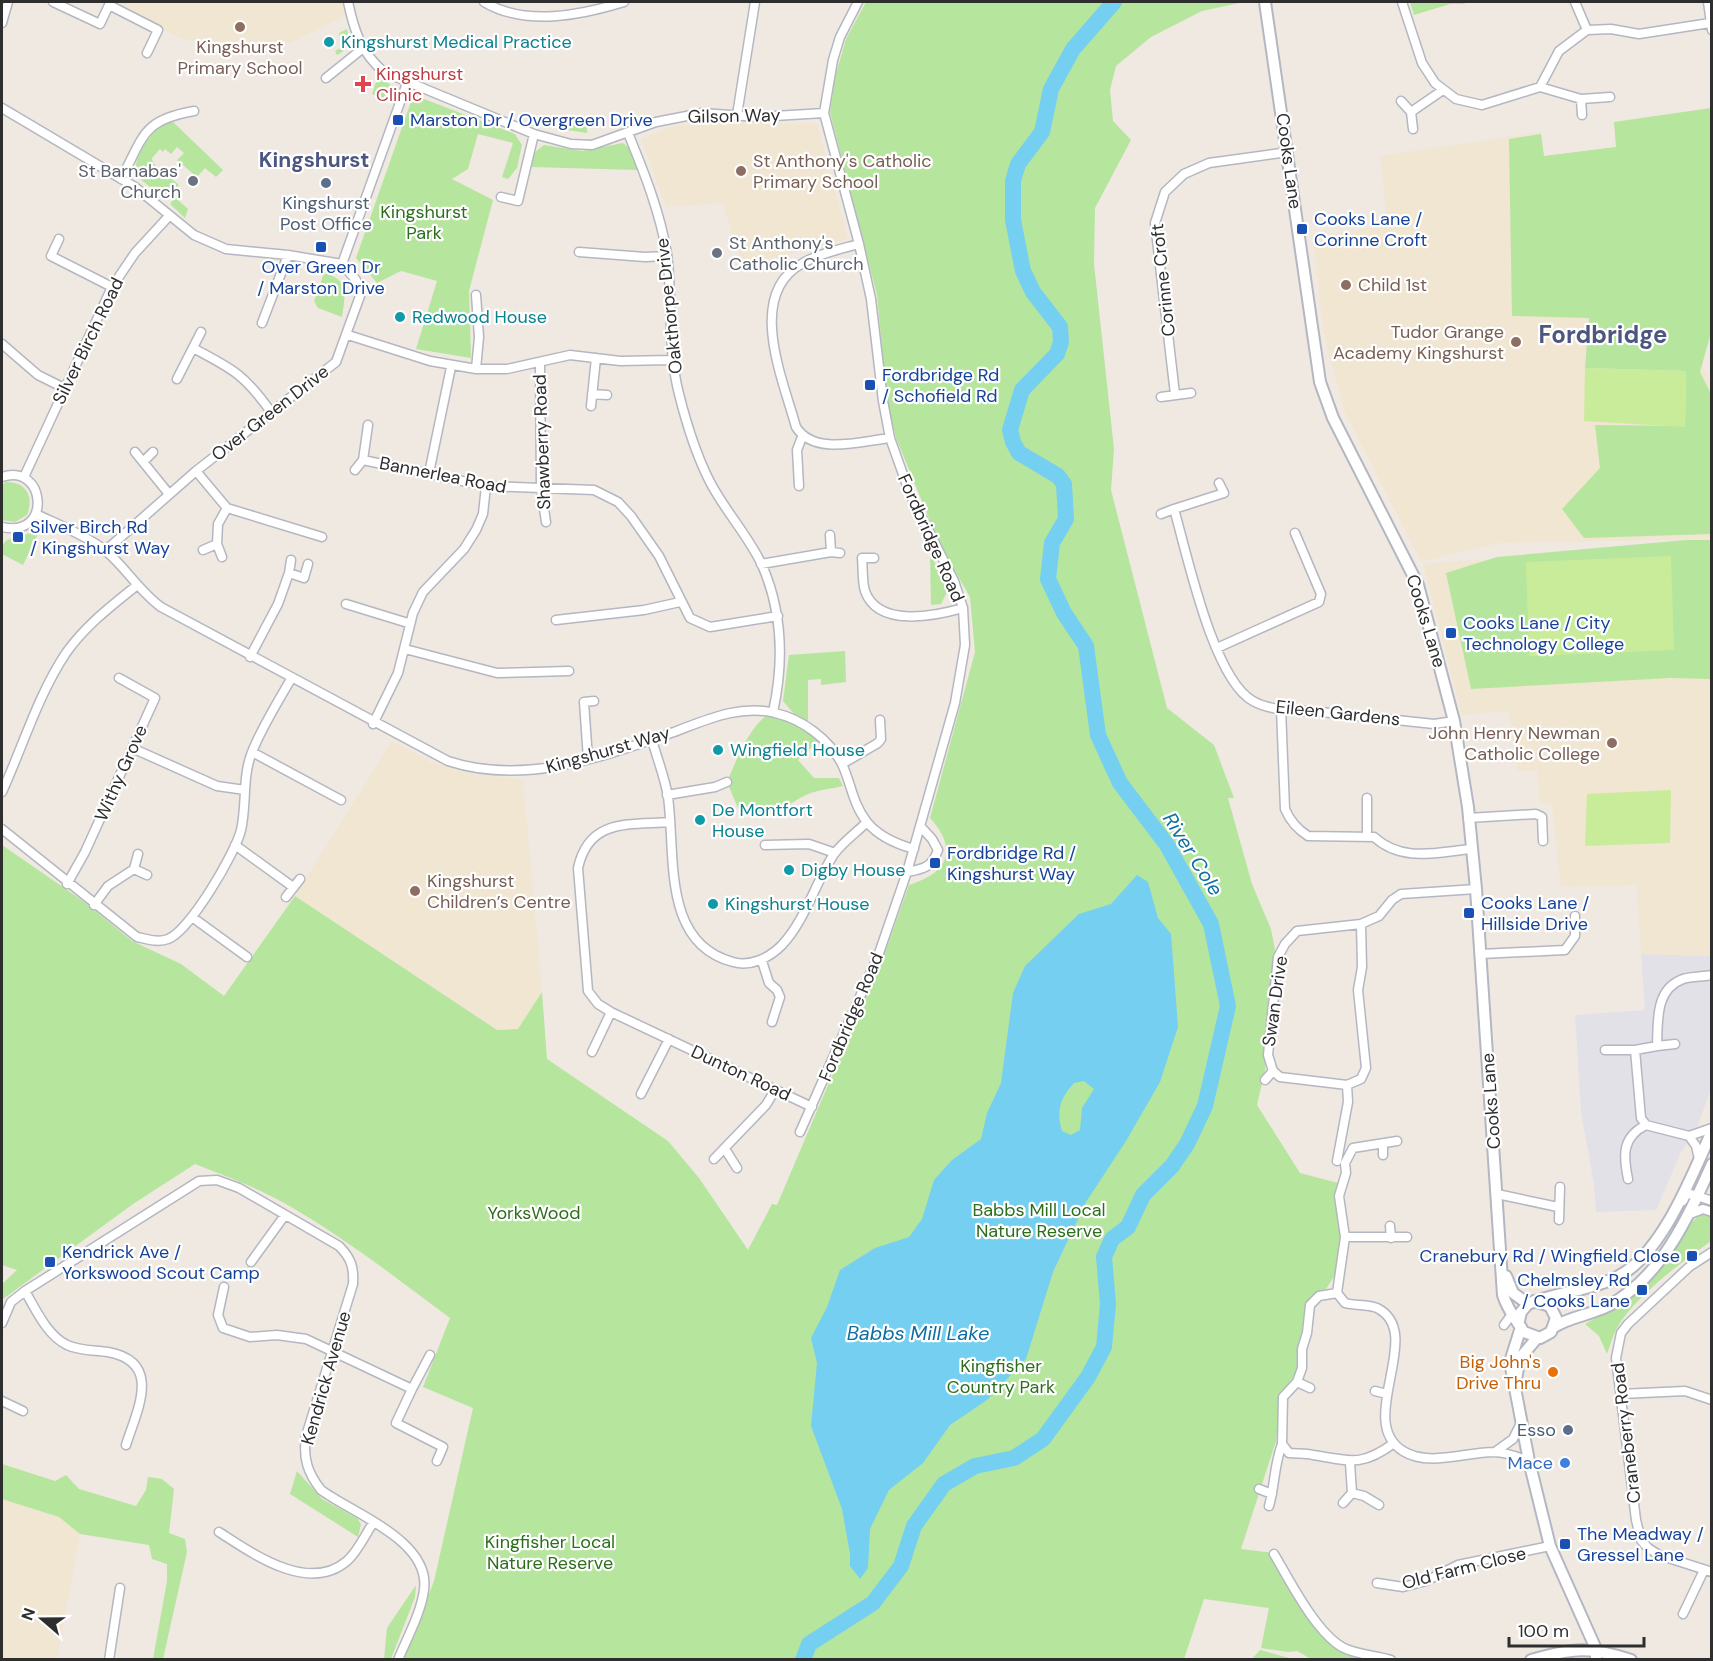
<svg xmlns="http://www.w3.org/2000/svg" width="1713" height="1661" font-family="'DM Sans',sans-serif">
	<rect width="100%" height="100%" fill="#efe9e1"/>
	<path fill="#e3e1e8" d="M1641 954 1711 956V1089L1698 1125 1681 1152 1656 1210 1596 1212 1594 1184 1581 1112 1575 1015 1645 1010Z"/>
	<path fill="#f0e6d1" d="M107 2H342L345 16 287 44 185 40Z
		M1711 108 1712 327 1701 362 1711 383V539L1500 543 1421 561 1344 410 1323 330 1313 237 1387 225 1381 156 1541 132 1544 156 1616 147 1614 122Z
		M697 121 817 124 848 239 774 258 741 262 723 203 666 207 641 139 668 128Z
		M1691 545H1711V956L1641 954 1637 885 1561 887 1552 805 1539 801 1537 771H1517L1509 711 1462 715 1423 564Z
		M392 741 430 762 474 774 523 780 542 992 518 1029 497 1030 295 896Z
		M2 1499 60 1517 80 1534 57 1659H2Z"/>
	<path fill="#b6e59e" d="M866 2H1244L1202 11 1151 37 1116 66 1110 90 1113 121 1131 140 1095 208 1094 264 1114 449 1111 490 1167 708 1214 745 1234 798H1228L1252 884 1271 929 1275 950 1265 1070 1257 1105 1300 1173 1338 1183 1335 1198 1341 1243 1340 1267 1326 1289 1313 1295 1307 1304 1305 1330 1299 1341 1298 1370 1281 1395 1276 1441 1241 1549 1274 1553C1296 1593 1313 1640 1357 1659H1311L1297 1651 1288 1652 1261 1648 1269 1608 1204 1599 1184 1659H404L434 1581 473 1408 423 1387 450 1318C396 1278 343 1236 284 1203 256 1187 225 1176 195 1164L133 1204 3 1299 2 1307V1284L17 1270 2 1265V845L83 901 132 941 181 964 224 996 295 896 497 1030 518 1029 542 992 547 1059 668 1141 699 1178 748 1250 772 1204 777 1205 888 944 909 885C948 873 959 850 930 818L975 652 970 597 940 545 896 438 887 401 877 295 830 112 835 77 846 39Z
		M1410 2H1469L1463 4H1450L1414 15Z
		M347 29C350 42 349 49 337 55L335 51 343 47 339 33Z
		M378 76 391 85 384 99 372 94Z
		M419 97 515 134 522 145 517 168 508 179 502 177 513 143 478 134 468 169 452 179 493 200 469 291 471 358 416 349 437 281 401 271 377 283 356 258 412 99Z
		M1711 108 1712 329 1700 372 1711 394V534L1584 538 1562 509 1600 468 1595 425 1685 426 1686 371 1585 368 1589 318 1512 316 1509 139 1541 134 1544 156 1616 147 1614 122Z
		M173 122 223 170 216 177 205 168 197 177 177 160 184 153 177 147 171 154 165 149 163 152 160 149 152 158 153 163 179 185 166 200 139 178C138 174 136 168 136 164 140 148 156 123 173 122Z
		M564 122 587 124V133L561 129Z
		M623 143 629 148 638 170 531 167 534 153 544 145 582 151Z
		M179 192 182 194 178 200 188 209 185 218 170 204Z
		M324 273C350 280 345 295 342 317L318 308 314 301Z
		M6 482C27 482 34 497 27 515L15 522 2 520V485Z
		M40 530 23 565 2 554V545L7 540Z
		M1686 540H1711V679L1670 678 1471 689 1446 573 1497 557Z
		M930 553 948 590 941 604 931 605Z
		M845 651 846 682 821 685V679L808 680V722L794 714 783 701 789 655Z
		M773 712 822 738 798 760 814 778H839L843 786C831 789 816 790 806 795 781 807 770 824 740 813L727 782C736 761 751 721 773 712Z
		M1702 1212 1711 1215V1241C1681 1263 1636 1295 1617 1328 1613 1335 1610 1346 1607 1354L1599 1336 1585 1324 1631 1299 1663 1266 1693 1221Z
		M2 1464 55 1481 66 1475 79 1489 136 1506 146 1490 148 1477 162 1479 174 1489 169 1533 185 1539 187 1552 163 1659H153L167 1581V1564L152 1559 149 1545 80 1534 59 1517 2 1499Z
		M297 1471 322 1499 357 1518 361 1524 358 1537 290 1494Z
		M416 1585 415 1597 391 1659H384L387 1628Z
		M1260 1650 1293 1659H1252Z"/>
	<path fill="#c9ec9a" d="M1585 368 1686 371 1685 427 1584 421Z
		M1671 556 1674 650 1529 656 1526 562Z
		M1671 790 1670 843 1585 846 1587 794Z"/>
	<path fill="#75cff0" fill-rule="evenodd" d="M1137 875 1148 882 1158 918 1171 934 1178 1027 1160 1082 1126 1141 1086 1202 1053 1272 1026 1359 987 1400 950 1425 923 1463 889 1490 870 1529 868 1568 860 1579 850 1566V1554L842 1509 811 1426 817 1363 811 1338 827 1307 840 1270 875 1248 909 1237 922 1219 934 1180 952 1160 981 1139 987 1113 1001 1083 1013 993 1025 966 1079 914 1111 904ZM1084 1081 1094 1089 1082 1108 1080 1130 1071 1135 1062 1131C1056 1111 1060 1098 1074 1083Z"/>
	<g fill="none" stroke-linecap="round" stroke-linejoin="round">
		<path stroke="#75cff0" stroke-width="16" d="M803 1660 809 1644 873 1603 901 1566 914 1526 944 1484 975 1466 1014 1458 1043 1439 1088 1377 1104 1347 1108 1304 1104 1257 1112 1239 1128 1227 1143 1195 1172 1166 1187 1144 1205 1106 1228 1006 1211 924 1167 845 1120 783 1098 735 1086 646 1064 613 1048 579 1052 543 1066 519 1064 484 1058 476 1019 453 1013 442 1010 430 1022 390 1057 354 1061 342 1060 327 1033 292 1023 271 1013 220V181L1018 164 1042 132 1051 89 1073 49 1114 2"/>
		<defs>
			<path id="minor" d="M53 2 100 24 109 5 158 30 147 53
				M348 2C354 30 361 53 384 72L534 134 571 144 592 145 656 122 702 113 758 117 824 113
				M484 2C526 27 581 15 624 2
				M1402 2 1422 63 1435 83 1456 99 1482 105 1540 87 1581 99 1610 97
				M1575 2 1587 30
				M1708 2 1712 30
				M2 23 8 2
				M326 78 362 49
				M1540 87 1559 51 1587 30 1611 29 1639 34 1710 23
				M1581 99 1582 115
				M1401 101 1411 112 1413 129
				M2 108 135 187 194 235 226 249 288 255 342 264 356 280 360 296 336 362 196 471 105 551
				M1411 112 1443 90
				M737 115 755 2
				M628 133C644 172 660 212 667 254 673 301 667 348 679 394 686 422 696 454 709 480 724 510 748 535 762 565 783 613 784 662 773 712
				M121 179C144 136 142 120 194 111
				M501 197 518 201 534 134
				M59 239 51 256 112 287
				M859 244C841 249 820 253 803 263 745 294 783 379 796 427 814 456 861 441 890 438
				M579 252 645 257 667 256
				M342 264 407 83
				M476 295 479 337 476 369
				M262 323 288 255
				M348 335 430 361 476 369H507L570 355 620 361 672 360
				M2 344 38 375 64 388
				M193 348C233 369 245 375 271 412
				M540 362 541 489 546 522
				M177 379 201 332
				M592 394 607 395
				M1175 394 1155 223 1165 192 1184 174 1209 163 1288 152
				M1161 397 1191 393
				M591 406 596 358
				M368 425 363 460 486 486 594 490 618 502 631 516 659 556 690 618 710 627 778 616
				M135 452 169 494
				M143 462 153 452
				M355 470 363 460
				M196 471 227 508 322 537
				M429 473 451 367
				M2 477C46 462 53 539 2 527
				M24 477 112 287 135 253 169 216
				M1219 483 1224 493 1174 509C1187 554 1213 679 1253 701 1272 712 1299 710 1321 712 1358 716 1396 720 1434 724L1454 721
				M799 486 797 450 802 437
				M36 514C59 525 85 535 106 551 126 568 139 591 161 607L448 761C524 786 602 757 674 732 706 720 740 704 775 713 802 719 829 739 842 764 851 783 853 805 867 822 879 837 896 844 914 849
				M1161 514 1174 509
				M830 535 831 552
				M217 544 222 557
				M203 550 217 544 218 524 227 508
				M874 558H862C863 568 862 582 865 591 878 628 935 616 963 608
				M761 564 831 552 840 553
				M289 573 291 560
				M346 604 408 623
				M556 620 644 610 680 602
				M1217 648 1319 602 1321 594 1295 533
				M405 649 497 673 569 671
				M250 657 278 604 289 573 304 578 308 564
				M1281 709 1285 809C1290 821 1297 829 1308 836L1374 837C1403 863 1436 852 1472 849
				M373 724 398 673 413 613 423 592 464 549 476 530 483 514 486 486
				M652 740C657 758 665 778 668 797 676 854 661 943 733 962 751 967 769 958 782 945 806 919 815 883 834 854 843 842 857 832 867 822
				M132 748 217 786 245 790
				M252 752 341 800
				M588 759 584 702 594 701
				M842 764 878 743 881 739 880 720
				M2 792C23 746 38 695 66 653 85 626 111 606 136 586
				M667 795 715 787 727 782
				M1468 818 1536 814 1542 817 1543 841
				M670 822C629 825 589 818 578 868L588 991 598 1004 611 1012 812 1107
				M2 829 137 937C147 939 158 943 168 939 189 932 236 852 241 830 247 804 242 777 252 752 262 727 277 703 291 679
				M1367 836V798
				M235 845 293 887
				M765 845 809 844 835 853
				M134 869 138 854
				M907 872C924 869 932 867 938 850L932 839 921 827
				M67 884 85 852 155 698 119 678
				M286 897 300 879
				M94 905 108 886 134 869 147 875
				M192 917 247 957
				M1361 924 1297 931 1285 944 1278 957 1268 1055 1273 1071 1280 1077 1347 1085 1361 1079 1366 1068 1358 990 1362 967 1361 924 1379 916 1392 900 1401 894 1476 889
				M1481 954 1565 950 1575 936V916
				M762 961 769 983 777 990 780 997 772 1022
				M1657 1046 1675 1044
				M1605 1050H1635
				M592 1052 611 1012
				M1265 1080 1273 1071
				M641 1094 669 1039
				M800 1132 878 956 907 872 955 703 965 645 963 608 954 581 910 494 890 438 883 401 871 299 859 244 824 113 833 60 840 37 858 2
				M1689 1136 1646 1125 1641 1118 1635 1050 1657 1046C1658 1021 1655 989 1683 979 1692 976 1702 977 1712 975
				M1397 1141 1353 1148 1345 1163 1346 1173 1339 1196 1345 1237 1337 1293 1345 1303C1355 1306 1367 1304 1377 1308 1427 1333 1354 1421 1403 1451 1428 1467 1466 1452 1494 1452 1506 1452 1518 1457 1529 1461
				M1383 1144V1155
				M725 1149 737 1168
				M714 1159 766 1105 775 1090
				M1699 1159 1696 1146 1689 1136 1712 1128
				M1337 1161 1348 1102 1347 1085
				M1628 1179C1623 1155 1622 1137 1646 1125
				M1497 1194 1558 1207
				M1683 1201 1686 1195 1691 1194 1712 1201
				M1690 1214 1703 1209 1712 1212
				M1559 1220 1560 1187
				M1390 1226 1391 1238
				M1345 1237H1407
				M1712 1252 1689 1267 1628 1324 1621 1333 1616 1358 1636 1520 1641 1540 1648 1548 1659 1555 1712 1572
				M251 1262 285 1215
				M224 1287 218 1315 223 1328 250 1337 277 1335 306 1339 412 1389 430 1355
				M25 1291C36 1310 47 1335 67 1345 80 1351 94 1350 108 1352 163 1362 137 1410 126 1445
				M1337 1293 1319 1296 1310 1305 1307 1333 1302 1349V1368L1297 1382 1283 1397 1282 1444 1289 1453C1297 1454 1305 1453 1313 1455 1350 1461 1362 1467 1394 1443
				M2 1323 11 1302 25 1291 199 1181 217 1180 239 1188 339 1246C351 1258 354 1267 353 1284L306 1436C303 1458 307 1472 321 1490 354 1514 431 1541 424 1590 421 1613 407 1638 398 1660
				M1504 1325 1512 1314
				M1297 1382 1310 1388
				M412 1389 396 1423 443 1447 437 1461
				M1375 1391 1387 1394
				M1621 1394 1685 1391 1712 1400
				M2 1401 23 1411
				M1495 1452 1513 1439 1521 1423
				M1350 1463 1352 1493 1364 1496 1379 1505
				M1259 1489 1272 1494
				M1343 1503 1352 1493
				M1269 1506C1275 1485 1274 1465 1282 1444
				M219 1532C252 1553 308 1594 347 1561 358 1551 365 1535 373 1523
				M1274 1554C1290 1581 1315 1631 1342 1647 1356 1655 1376 1655 1391 1660
				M1377 1583 1403 1587 1426 1581 1458 1565 1550 1546
				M1683 1614 1704 1570
				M109 1660 120 1588"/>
			<path id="tertiary" d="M1265 2 1320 382 1333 418 1418 585 1454 721 1468 807 1476 889 1503 1295C1507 1309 1516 1320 1524 1332L1540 1338 1551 1332 1556 1318 1550 1306 1534 1301
				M1506 1276 1513 1293 1528 1304
				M1519 1321 1521 1312 1528 1304C1557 1292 1589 1291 1617 1277 1662 1255 1692 1175 1712 1131
				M1521 1327 1510 1362 1529 1461 1550 1546 1596 1649V1660
				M1554 1327C1571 1316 1592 1315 1610 1305 1663 1275 1688 1217 1712 1164
				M1516 1379 1520 1358 1537 1338
				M1531 1660C1573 1648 1589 1646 1631 1660"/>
		</defs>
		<use href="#minor" stroke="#b4b7c1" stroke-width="11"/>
		<use href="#tertiary" stroke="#b4b7c1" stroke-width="14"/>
		<use href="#minor" stroke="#fff" stroke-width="8"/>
		<use href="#tertiary" stroke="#fff" stroke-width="10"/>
	</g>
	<g fill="#8d6e63" stroke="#fff" stroke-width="2">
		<circle cx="240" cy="27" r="6"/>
		<circle cx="741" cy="171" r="6"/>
		<circle cx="1346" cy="285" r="6"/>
		<circle cx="1516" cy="342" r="6"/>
		<circle cx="1612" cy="743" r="6"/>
		<circle cx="415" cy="891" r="6"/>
	</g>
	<g fill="#0f9aa8" stroke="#fff" stroke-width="2">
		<circle cx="329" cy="42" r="6"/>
		<circle cx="400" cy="317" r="6"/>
		<circle cx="718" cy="750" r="6"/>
		<circle cx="700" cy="820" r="6"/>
		<circle cx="789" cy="870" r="6"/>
		<circle cx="713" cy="904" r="6"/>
	</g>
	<path fill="#e0444e" stroke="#fff" stroke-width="2" d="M360 75h6v6h6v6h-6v6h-6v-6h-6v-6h6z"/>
	<g fill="#1a4fb4" stroke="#fff" stroke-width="2">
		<rect x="392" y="114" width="12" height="12" rx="3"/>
		<rect x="1296" y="223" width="12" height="12" rx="3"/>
		<rect x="315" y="241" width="12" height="12" rx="3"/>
		<rect x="864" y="379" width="12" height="12" rx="3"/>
		<rect x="12" y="531" width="12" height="12" rx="3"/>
		<rect x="1445" y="627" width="12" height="12" rx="3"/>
		<rect x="929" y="857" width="12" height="12" rx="3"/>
		<rect x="1463" y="907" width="12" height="12" rx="3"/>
		<rect x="1686" y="1250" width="12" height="12" rx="3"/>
		<rect x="44" y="1256" width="12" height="12" rx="3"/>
		<rect x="1636" y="1284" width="12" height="12" rx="3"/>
		<rect x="1559" y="1538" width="12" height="12" rx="3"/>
	</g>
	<g fill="#6b7280" stroke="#fff" stroke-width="2">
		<circle cx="193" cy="181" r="6"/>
		<circle cx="717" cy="253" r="6"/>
	</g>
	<g fill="#5c6f8a" stroke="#fff" stroke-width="2">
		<circle cx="326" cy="183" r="6"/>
		<circle cx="1568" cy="1430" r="6"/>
	</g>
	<circle fill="#e8710a" stroke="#fff" stroke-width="2" cx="1553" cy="1372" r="6"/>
	<circle fill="#3f7fe0" stroke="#fff" stroke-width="2" cx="1565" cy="1463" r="6"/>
	<g text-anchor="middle" stroke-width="4.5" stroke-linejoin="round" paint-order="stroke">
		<g font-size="18" fill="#0d838f" stroke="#fff" text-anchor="start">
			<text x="341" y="48">Kingshurst Medical Practice</text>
			<text x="412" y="323">Redwood House</text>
			<text x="730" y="756">Wingfield House</text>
			<text x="712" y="816">De Montfort<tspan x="712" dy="21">House</tspan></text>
			<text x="801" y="876">Digby House</text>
			<text x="725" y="910">Kingshurst House</text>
		</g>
		<g font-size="18" fill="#785e54" stroke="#fff" text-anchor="start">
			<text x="240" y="53" text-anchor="middle">Kingshurst<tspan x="240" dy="21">Primary School</tspan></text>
			<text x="753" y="167">St Anthony's Catholic<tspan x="753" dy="21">Primary School</tspan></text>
			<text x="1358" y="291">Child 1st</text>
			<text x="1504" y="338" text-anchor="end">Tudor Grange<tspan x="1504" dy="21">Academy Kingshurst</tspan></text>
			<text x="1600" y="739" text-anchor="end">John Henry Newman<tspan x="1600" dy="21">Catholic College</tspan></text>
			<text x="427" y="887">Kingshurst<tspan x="427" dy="21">Children’s Centre</tspan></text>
		</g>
		<g font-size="18" fill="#be3a42" stroke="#fff" text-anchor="start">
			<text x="376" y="80">Kingshurst<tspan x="376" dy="21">Clinic</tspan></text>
		</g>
		<g font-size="18" fill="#2e2e2e" stroke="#fff">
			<text transform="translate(734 116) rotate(-1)" y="6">Gilson Way</text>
			<text transform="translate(1289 161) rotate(82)" y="6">Cooks Lane</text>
			<text transform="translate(1163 280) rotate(-96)" y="6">Corinne Croft</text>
			<text transform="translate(669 306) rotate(-96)" y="6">Oakthorpe Drive</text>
			<text transform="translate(88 341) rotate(-64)" y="6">Silver Birch Road</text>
			<text transform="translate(270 413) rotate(-38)" y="6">Over Green Drive</text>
			<text transform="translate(542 442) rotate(-92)" y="6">Shawberry Road</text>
			<text transform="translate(443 475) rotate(11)" y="6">Bannerlea Road</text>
			<text transform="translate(931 538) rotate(66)" y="6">Fordbridge Road</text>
			<text transform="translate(1426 621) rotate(73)" y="6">Cooks Lane</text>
			<text transform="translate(1338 713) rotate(6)" y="6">Eileen Gardens</text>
			<text transform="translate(608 750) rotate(-16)" y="6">Kingshurst Way</text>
			<text transform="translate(121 773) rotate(-66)" y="6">Withy Grove</text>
			<text transform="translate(1275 1001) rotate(-82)" y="6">Swan Drive</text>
			<text transform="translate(851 1017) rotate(-67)" y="6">Fordbridge Road</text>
			<text transform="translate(741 1073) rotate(25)" y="6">Dunton Road</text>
			<text transform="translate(1491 1101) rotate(-94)" y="6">Cooks Lane</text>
			<text transform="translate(326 1378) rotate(-74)" y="6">Kendrick Avenue</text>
			<text transform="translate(1626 1433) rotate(-97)" y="6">Craneberry Road</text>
			<text transform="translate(1464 1568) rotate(-14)" y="6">Old Farm Close</text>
		</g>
		<g font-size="18" fill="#164399" stroke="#fff" text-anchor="start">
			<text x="410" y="126">Marston Dr / Overgreen Drive</text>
			<text x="1314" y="225">Cooks Lane /<tspan x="1314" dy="21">Corinne Croft</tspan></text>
			<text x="321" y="273" text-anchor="middle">Over Green Dr<tspan x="321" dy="21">/ Marston Drive</tspan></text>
			<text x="882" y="381">Fordbridge Rd<tspan x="882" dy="21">/ Schofield Rd</tspan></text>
			<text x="30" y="533">Silver Birch Rd<tspan x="30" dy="21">/ Kingshurst Way</tspan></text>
			<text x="1463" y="629">Cooks Lane / City<tspan x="1463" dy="21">Technology College</tspan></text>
			<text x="947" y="859">Fordbridge Rd /<tspan x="947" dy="21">Kingshurst Way</tspan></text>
			<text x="1481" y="909">Cooks Lane /<tspan x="1481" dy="21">Hillside Drive</tspan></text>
			<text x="62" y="1258">Kendrick Ave /<tspan x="62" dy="21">Yorkswood Scout Camp</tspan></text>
			<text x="1680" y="1262" text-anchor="end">Cranebury Rd / Wingfield Close</text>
			<text x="1630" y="1286" text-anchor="end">Chelmsley Rd<tspan x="1630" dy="21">/ Cooks Lane</tspan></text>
			<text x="1577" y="1540">The Meadway /<tspan x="1577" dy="21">Gressel Lane</tspan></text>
		</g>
		<g font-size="18" fill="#5b616d" stroke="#fff" text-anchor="end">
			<text x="181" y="177">St Barnabas'<tspan x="181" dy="21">Church</tspan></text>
			<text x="729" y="249" text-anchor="start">St Anthony's<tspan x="729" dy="21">Catholic Church</tspan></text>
		</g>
		<g font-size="18" fill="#4e5e75" stroke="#fff">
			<text x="326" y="209">Kingshurst<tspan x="326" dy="21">Post Office</tspan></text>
			<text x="1556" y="1436" text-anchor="end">Esso</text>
		</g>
		<g font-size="18" fill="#2c6e1b" stroke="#fff">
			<text x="424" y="218">Kingshurst<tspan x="424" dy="21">Park</tspan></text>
			<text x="1039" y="1216">Babbs Mill Local<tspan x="1039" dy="21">Nature Reserve</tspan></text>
			<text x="534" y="1219">YorksWood</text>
			<text x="1001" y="1372">Kingfisher<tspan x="1001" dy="21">Country Park</tspan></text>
			<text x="550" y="1548">Kingfisher Local<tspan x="550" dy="21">Nature Reserve</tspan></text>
		</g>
		<g font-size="18" fill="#c56008" stroke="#fff" text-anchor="end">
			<text x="1541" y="1368">Big John's<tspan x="1541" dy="21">Drive Thru</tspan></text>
		</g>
		<g font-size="18" fill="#366cbe" stroke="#fff" text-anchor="end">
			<text x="1553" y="1469">Mace</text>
		</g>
		<g font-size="20" font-style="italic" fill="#0d6fa3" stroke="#fff">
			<text transform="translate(1193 854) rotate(58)" y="7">River Cole</text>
			<text x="918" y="1340">Babbs Mill Lake</text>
		</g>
		<g font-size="21" font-weight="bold" fill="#4d5680" stroke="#fff">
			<text x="314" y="167">Kingshurst</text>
		</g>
		<g font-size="24" font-weight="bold" fill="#4d5680" stroke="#fff">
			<text x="1603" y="343">Fordbridge</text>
		</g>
	</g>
	<rect width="1713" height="1661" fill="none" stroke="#2e2e2e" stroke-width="6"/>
	<g transform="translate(42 1619) rotate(290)" stroke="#ffffff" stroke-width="4.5" paint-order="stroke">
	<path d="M0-4.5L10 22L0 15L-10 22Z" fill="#2e2e2e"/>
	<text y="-9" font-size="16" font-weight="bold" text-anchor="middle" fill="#2e2e2e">N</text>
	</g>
	<path d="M1509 1637v9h135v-9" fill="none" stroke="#2e2e2e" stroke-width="3"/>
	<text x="1518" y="1637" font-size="18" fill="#2e2e2e" stroke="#ffffff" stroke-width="4.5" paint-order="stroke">100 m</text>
</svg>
